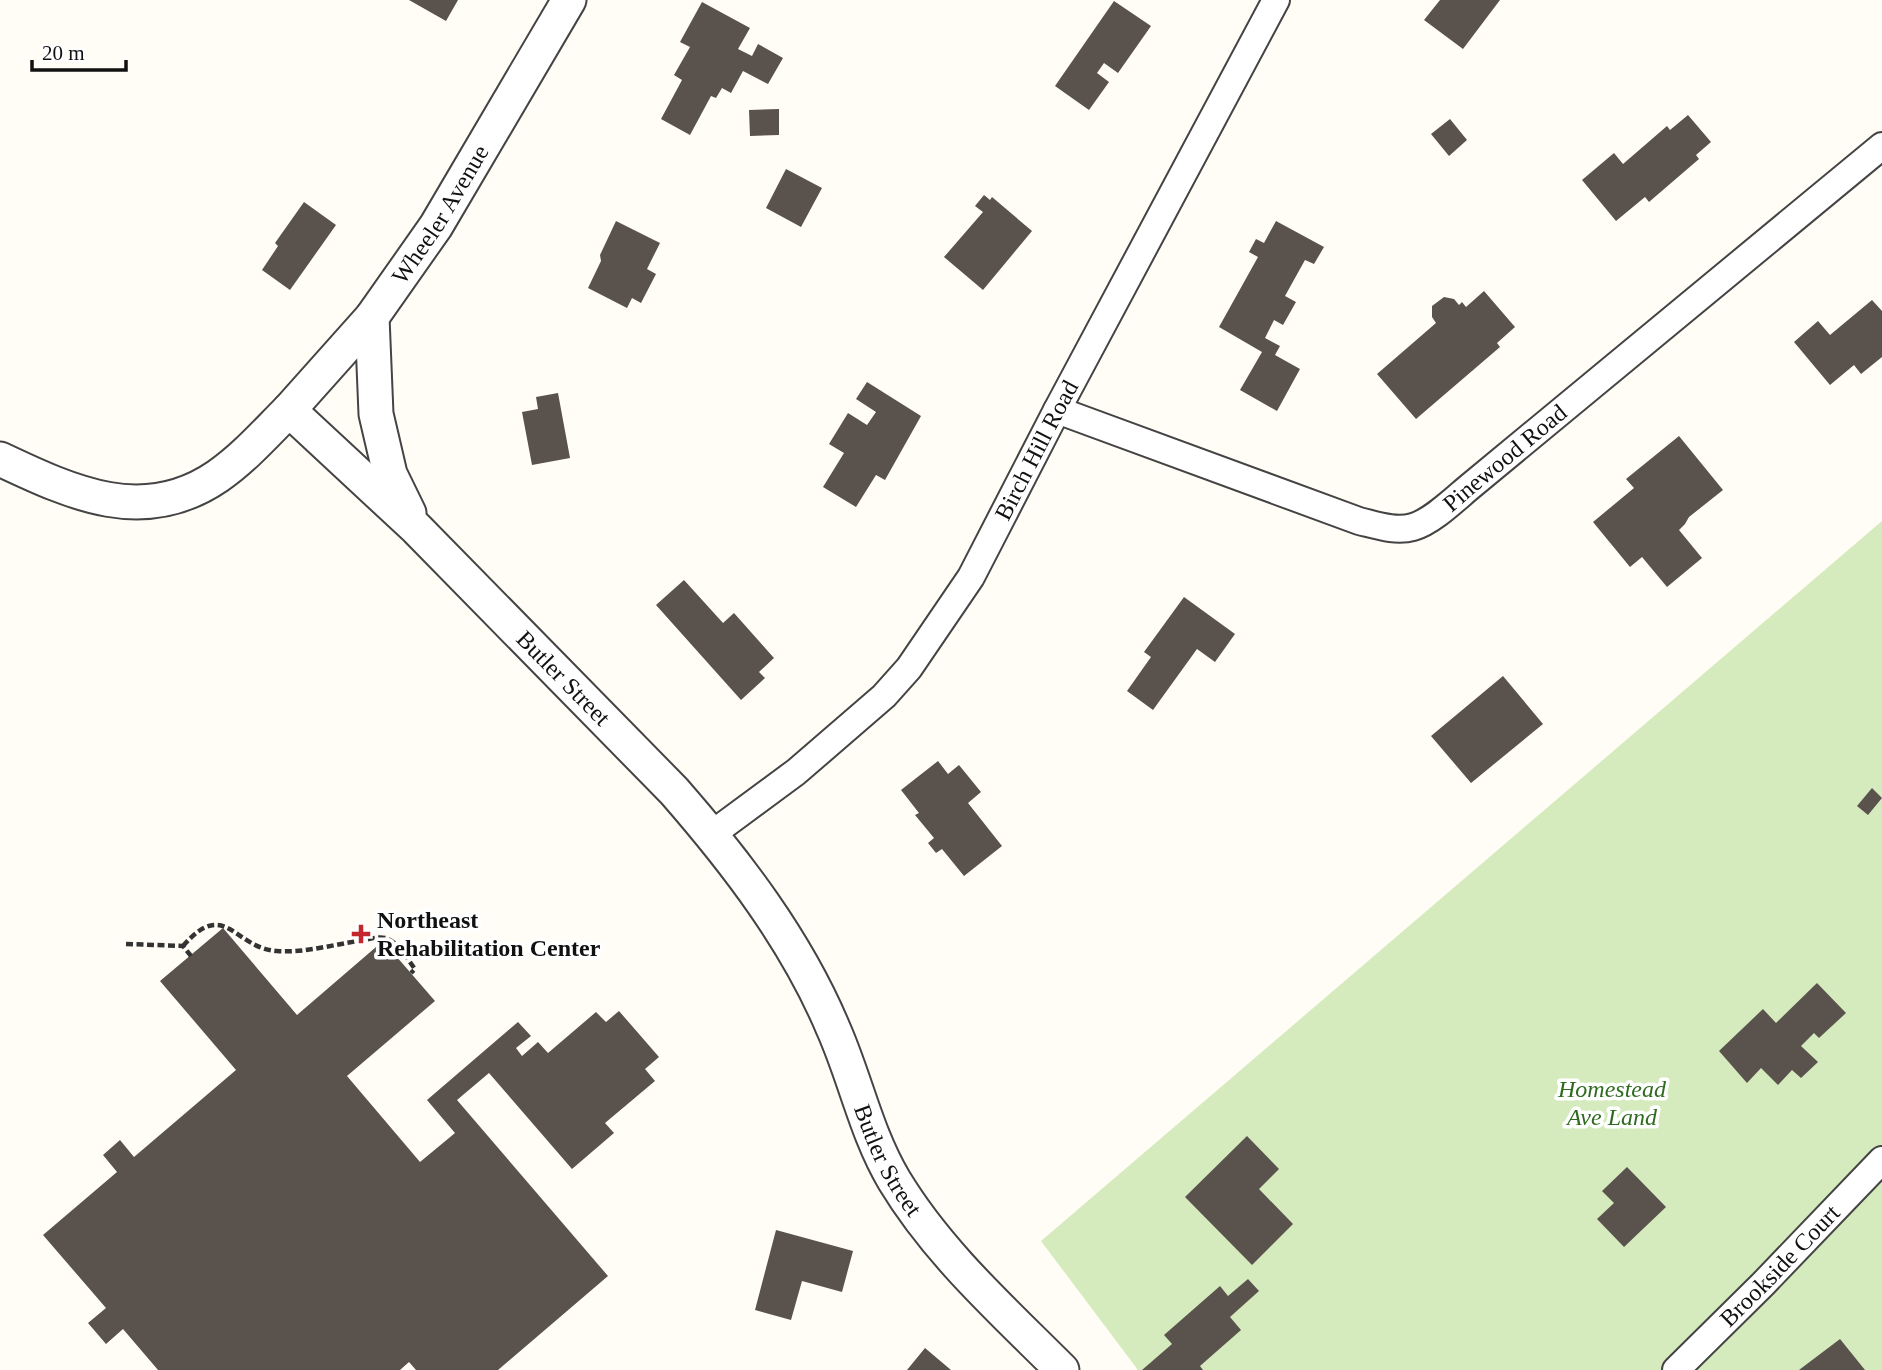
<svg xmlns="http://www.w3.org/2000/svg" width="1882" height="1370" font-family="'Times New Roman',serif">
	<rect width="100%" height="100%" fill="#fffdf5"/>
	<path fill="#d5ebbd" d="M1882 521V1370H1138L1041 1241Z"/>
	<path fill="#5a524d" d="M409 0H458L446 21Z
		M1440 0H1500L1463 49 1424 20Z
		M1114 1 1151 26 1118 73 1104 63 1097 73 1109 82 1089 110 1055 86Z
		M702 2 750 28 738 49 752 56 758 44 783 58 768 84 743 71 731 93 722 88 716 98 711 96 690 135 661 119 682 80 674 75 690 47 680 42Z
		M779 109V135L750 136 749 110Z
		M1688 115 1711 142 1696 155 1699 159 1649 202 1645 197 1616 221 1582 180 1614 153 1623 164 1667 126 1670 130Z
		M1450 119 1467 140 1449 156 1431 134Z
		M786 169 822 188 801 227 766 208Z
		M984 195 990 200 992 197 1032 231 983 290 944 257 983 212 975 206Z
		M304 202 336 225 290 290 262 270 278 246 275 243Z
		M616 221 660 243 647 269 656 274 641 303 632 298 627 308 588 288 601 261 600 255Z
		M1276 221 1324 247 1314 264 1305 260 1285 296 1296 302 1283 325 1274 320 1265 338 1280 346 1275 355 1300 369 1277 411 1240 390 1262 352 1219 327 1258 257 1249 252 1256 239 1264 243Z
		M1484 291 1515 327 1497 343 1500 347 1416 419 1377 374 1436 323 1432 317V306L1444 297 1454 299 1459 305 1462 302 1466 307Z
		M1872 300 1882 311V357L1861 374 1854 365 1830 385 1794 342 1818 321 1830 335Z
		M867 382 921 416 885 480 876 475 856 507 823 487 844 453 829 444 848 413 867 425 876 412 856 399Z
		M558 393 570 458 532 465 522 412 538 409 536 397Z
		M1679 436 1723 490 1689 517 1685 524 1679 530 1702 558 1667 587 1642 557 1630 567 1593 522 1634 488 1626 479Z
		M684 580 723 623 734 613 774 658 759 672 765 678 741 700 656 605Z
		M1184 597 1235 634 1215 662 1197 649 1153 710 1127 691 1151 657 1144 652Z
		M1503 676 1543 724 1471 783 1431 736Z
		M938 761 948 774 959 765 981 792 968 803 1002 846 964 876 942 849 936 853 928 843 934 838 915 815 919 813 901 790Z
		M1872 788 1882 798 1868 815 1857 806Z
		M223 928 297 1015 383 941 435 1001 347 1076 420 1162 455 1133 427 1100 518 1022 531 1036 516 1048 522 1056 538 1042 548 1053 596 1012 606 1022 619 1011 659 1057 645 1069 655 1081 605 1123 614 1133 572 1169 489 1073 457 1100 608 1276 498 1370H416L409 1362 400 1370H158L123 1329 106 1344 88 1323 106 1308 43 1235 117 1172 103 1155 120 1140 134 1157 236 1070 160 981Z
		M1817 983 1846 1013 1819 1038 1814 1033 1801 1046 1818 1062 1801 1078 1792 1070 1778 1085 1761 1068 1747 1083 1719 1051 1763 1009 1776 1023Z
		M1247 1136 1279 1169 1259 1189 1293 1224 1252 1265 1185 1197Z
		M1627 1167 1666 1207 1624 1247 1597 1219 1614 1203 1602 1191Z
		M776 1230 853 1251 842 1292 802 1281 791 1320 755 1310Z
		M1248 1279 1259 1291 1230 1317 1241 1330 1200 1366 1203 1370H1142L1172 1344 1164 1335 1220 1286 1228 1296Z
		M1840 1339 1865 1370H1799Z
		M925 1348 951 1370H907Z"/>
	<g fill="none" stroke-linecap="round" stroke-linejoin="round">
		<defs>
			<g id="minor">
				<path id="s1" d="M1057 410 1359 521C1376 525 1395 532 1413 527 1431 522 1453 501 1467 489L1882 146"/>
				<path id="s2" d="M712 834 796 772 884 696 909 668 971 577 1057 410 1276 0"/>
				<path id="s3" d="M1676 1370 1763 1284 1882 1160"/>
			</g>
			<g id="tertiary">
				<path d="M372 317 376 414 390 474 409 513"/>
				<path id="s4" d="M289 410 372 317 436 226 569 0"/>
				<path id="s5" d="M0 459C72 493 144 527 218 476 244 458 266 433 289 410L416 528 674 791C736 862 796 940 833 1028 855 1077 866 1133 894 1180 938 1253 1002 1310 1062 1370"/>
			</g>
		</defs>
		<use href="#minor" stroke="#444" stroke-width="30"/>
		<use href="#tertiary" stroke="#444" stroke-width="37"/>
		<path stroke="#333" stroke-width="4.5" stroke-dasharray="7 3.5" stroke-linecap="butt" d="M126 944 183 946 191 956
			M183 946C226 897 233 948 277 951 304 953 332 945 358 941 367 940 377 936 385 938 398 941 407 959 415 969L411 973"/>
		<use href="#minor" stroke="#fff" stroke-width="26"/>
		<use href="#tertiary" stroke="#fff" stroke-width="33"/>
	</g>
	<path fill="#c4262e" stroke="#fff" stroke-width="2.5" d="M357.5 923.5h7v7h7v7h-7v7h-7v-7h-7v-7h7z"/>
	<g text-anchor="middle" stroke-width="7" stroke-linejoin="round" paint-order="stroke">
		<g font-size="24" fill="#111" stroke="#fff">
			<text dy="8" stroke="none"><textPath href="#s4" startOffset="248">Wheeler Avenue</textPath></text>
			<text dy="8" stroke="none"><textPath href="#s2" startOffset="511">Birch Hill Road</textPath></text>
			<text dy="8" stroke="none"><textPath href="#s1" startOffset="492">Pinewood Road</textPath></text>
			<text dy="8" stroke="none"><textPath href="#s5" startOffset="712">Butler Street</textPath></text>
			<text dy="8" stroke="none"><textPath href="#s5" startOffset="1300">Butler Street</textPath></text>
			<text dy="8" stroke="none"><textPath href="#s3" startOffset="147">Brookside Court</textPath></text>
		</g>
		<g font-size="24" font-weight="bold" fill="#111" stroke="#fff" text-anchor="start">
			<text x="377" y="928">Northeast<tspan x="377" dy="28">Rehabilitation Center</tspan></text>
		</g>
		<g font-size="24" font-style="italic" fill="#2f6b1f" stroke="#fff">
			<text x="1612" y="1097">Homestead<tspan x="1612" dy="28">Ave Land</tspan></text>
		</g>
	</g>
	<path d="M32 60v10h94v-10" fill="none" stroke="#111111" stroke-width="3.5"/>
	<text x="42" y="60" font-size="21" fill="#111111" stroke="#ffffff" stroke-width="5" paint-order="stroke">20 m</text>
</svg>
